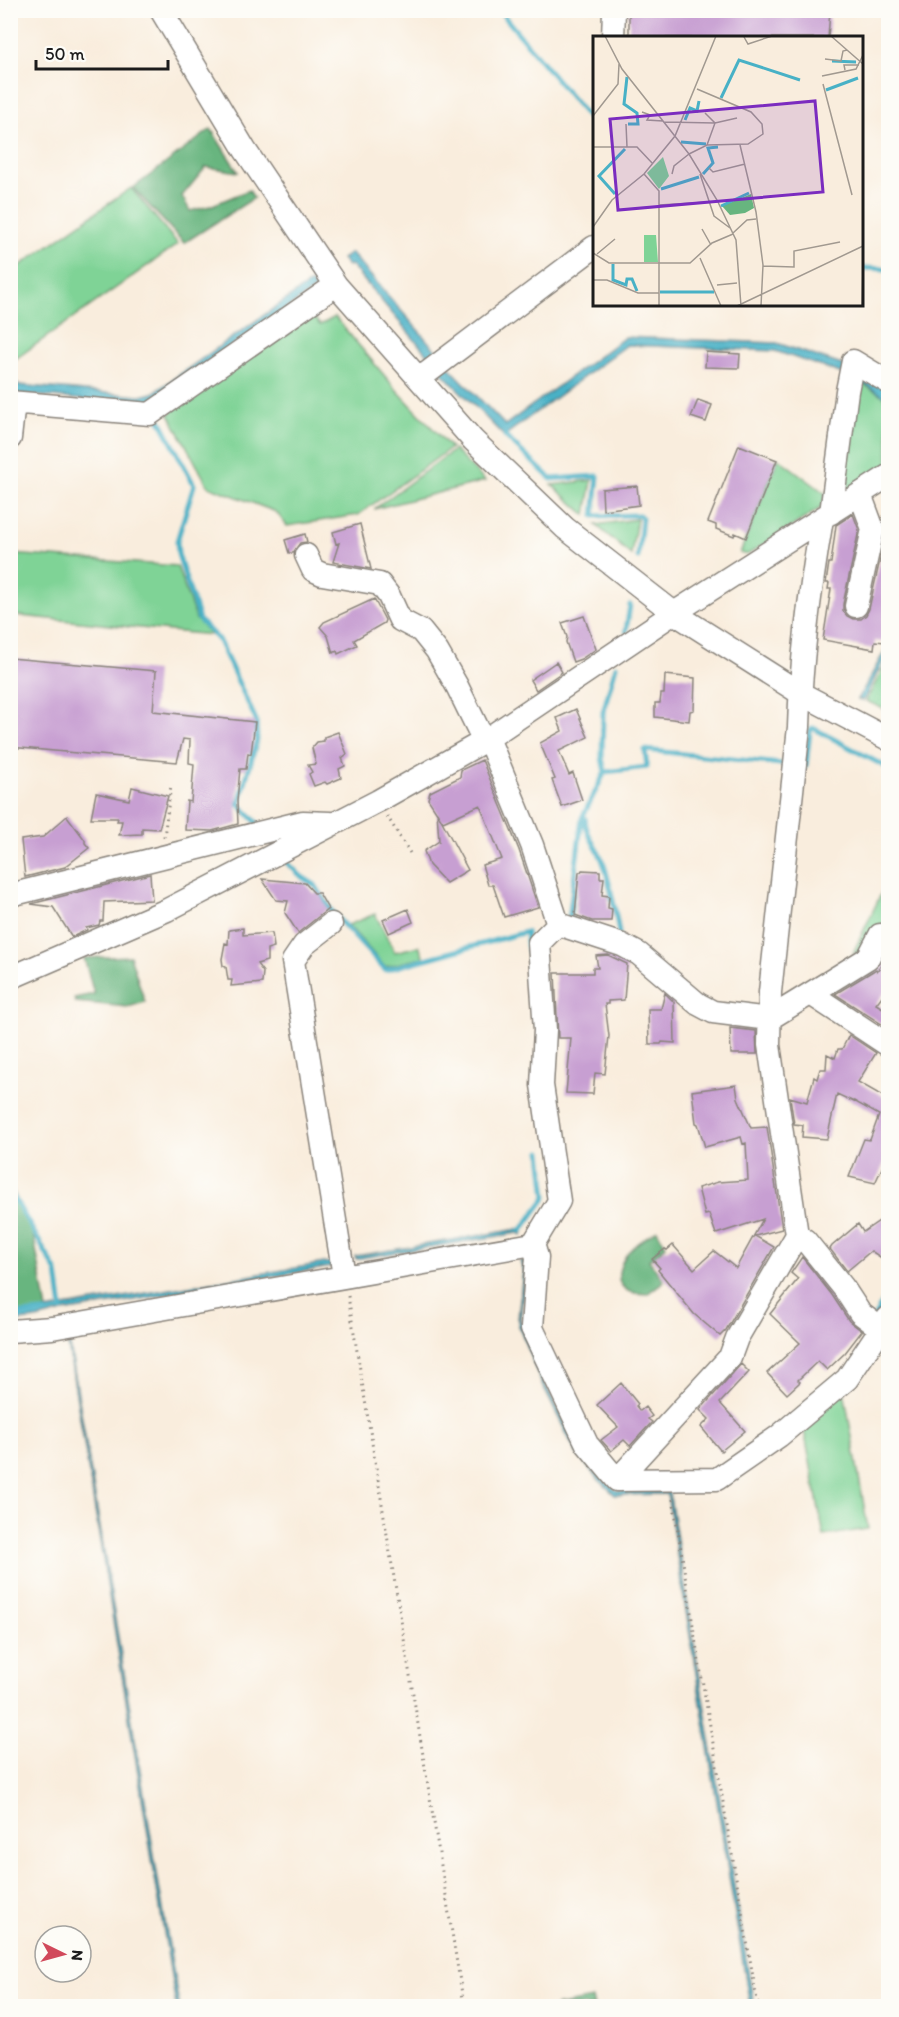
<svg xmlns="http://www.w3.org/2000/svg" width="899" height="2017" font-family="Itim,sans-serif">
	<rect width="100%" height="100%" fill="#fdfcf7"/>
	<filter id="ink" filterUnits="userSpaceOnUse"><feTurbulence type="fractalNoise" baseFrequency=".0167" numOctaves="2"/><feDisplacementMap in="SourceGraphic" scale="12" xChannelSelector="R" yChannelSelector="G"/><feConvolveMatrix kernelMatrix="1 2 1 2 8 2 1 2 1" color-interpolation-filters="sRGB"/></filter>
	<filter id="wash" filterUnits="userSpaceOnUse"><feTurbulence type="fractalNoise" baseFrequency=".008" numOctaves="4" result="noise"/><feDisplacementMap in="SourceGraphic" scale="24" xChannelSelector="R" yChannelSelector="G"/><feGaussianBlur stdDeviation="1.35" result="paint"/><feColorMatrix in="noise" values="0 0 0 0 0 0 0 0 0 0 0 0 0 0 0 0 0 1.4 0 .05"/><feComposite in="paint" operator="in"/></filter>
	<g filter="url(#wash)">
		<rect width="100%" height="100%" fill="#f9eddd"/>
		<path fill="#7fd396" stroke="#4e7859" stroke-width="1.5" d="M131 188 178 244 11 362V272Z
			M311 314 320 325 335 317 395 388 451 448 358 515 287 526 276 512 208 486 169 414Z
			M856 380 883 395 888 403V465L837 500Z
			M454 450 485 481 374 509Z
			M778 458 826 494 821 508 747 555 740 553Z
			M592 480 586 515 552 485Z
			M637 519 631 555 596 525Z
			M11 554 177 566 196 619 211 635 11 615Z
			M888 659V711L866 701Z
			M888 879V925L881 924 866 955 853 953Z
			M375 914 395 952 419 946 424 957 385 967 348 925Z
			M844 1391 868 1529 824 1536 803 1425Z"/>
		<path fill="#67b57f" stroke="#42684e" stroke-width="1.5" d="M211 129 238 172 206 167 182 196 190 211 210 206 249 190 254 198 184 243 133 188Z
			M130 956 145 1002 128 1007 75 1002 74 998 94 994 84 958Z
			M10 1185 33 1233 48 1315 11 1319Z
			M657 1230 666 1246 649 1260 664 1281 647 1294C641 1293 634 1294 628 1291 610 1281 622 1257 634 1246 641 1240 650 1235 657 1230Z
			M592 1999 594 2006H555Z"/>
		<path fill="#48b1c6" stroke="#326671" stroke-width="1.5" d="M351 253 439 354 431 359 351 265 348 266 342 259Z
			M311 282 315 289 144 405 18 394 11 390 10 376 19 385 140 396 153 393Z
			M625 337 777 343 857 370 888 389V399L855 378 775 351 627 345 504 436 439 370 447 365 505 425Z
			M888 645V652L863 701 858 699Z
			M518 1229 523 1231 522 1235 518 1233 356 1259 355 1256Z
			M524 1260 526 1270 520 1319 529 1344 546 1386 583 1456 594 1471 617 1491H669L754 2006H750L667 1494 615 1495 597 1478 576 1453 539 1378 519 1326 518 1319 523 1271 520 1261Z
			M330 1262 331 1267 63 1312 37 1319 11 1322V1316Z
			M66 1333H68L179 2006H176Z"/>
		<g fill="none" stroke-linecap="round" stroke-linejoin="round">
			<path stroke="#48b1c6" stroke-width="5" d="M499 10 594 125
				M862 268 888 269
				M160 420 194 485 177 541 178 554 199 620 218 639 256 720 257 740 239 804 261 827
				M505 430V436L551 479 598 476 594 516 639 515 642 518 638 557
				M626 631 630 605
				M806 766 810 731 813 728 888 768
				M605 772 647 767 645 750 781 764
				M585 818C585 835 598 847 603 862 611 885 615 909 619 933
				M281 857 302 877 315 885 333 913 385 970 526 932 529 958
				M569 919 582 818 605 772 602 758 603 712 616 666
				M10 1191 57 1272 62 1310
				M521 1231 546 1197 541 1152
				M10 1315 45 1312
				M874 1318 888 1293"/>
		</g>
		<g id="blocks">
			<path fill="#c79fd2" d="M629 10H830L828 38H629Z
				M706 352 740 354 739 368 705 367Z
				M698 400 712 405 706 422 691 417Z
				M739 445 777 460 746 538 735 533 734 536 716 529V525L708 522Z
				M637 486 639 505 603 510 602 489Z
				M853 514 859 530 843 604V611L847 616 853 619H861L866 615 869 609 884 542H888V631H886L885 642 875 641 874 649 823 640 831 589H828L829 583H826L829 563H831L836 525Z
				M360 524 371 569 333 562 339 543 336 544 333 532Z
				M305 534 307 542 300 543 293 553H289L285 540Z
				M374 599 385 620 384 623 354 640 357 645 338 654 337 651 333 653 328 636 320 627 324 622Z
				M584 616 596 649 581 659 573 662 566 642 567 637 562 623Z
				M10 658 156 671 153 711 255 722 251 754 248 753 246 769H240L237 801 238 824 212 831 185 830 187 801 191 802 194 764 189 763 190 740 183 739 177 762 10 747Z
				M556 662 562 672 536 690 530 680Z
				M665 675 695 678 694 710 690 711 689 721 655 717V703H660L661 694H664Z
				M576 709 588 737 559 751 569 775 573 773 582 800 562 807 552 780 555 779 540 743 562 731 557 718Z
				M338 732 347 754 342 758 345 766 339 769 341 778 327 784 325 782 314 786 309 774 312 772 308 765 316 764 312 748 317 742 324 741V737Z
				M482 760 519 850 538 907 504 917 493 885H488L482 865 502 859 480 805 443 822 428 799 430 792 460 777 461 770Z
				M132 787 168 796 159 829 142 828V834L119 835 122 821H117L118 818H91L96 793 129 800Z
				M437 812 468 870 446 883 429 865 424 851 439 841Z
				M67 816 85 840V843L89 848 65 867 25 877 21 840 43 837Z
				M582 870 600 871V878H604L602 895 609 896 608 908 612 909 611 921H592L575 915 579 872H581Z
				M150 874 152 900 104 902 103 921H100L99 925 86 928 87 930 72 937 53 907 31 904Z
				M262 879 305 883 314 893H319L328 909 298 933 285 913 288 901 276 900Z
				M408 909 413 922 389 933 383 920Z
				M243 928V935L272 933 274 947 267 949V961L257 964 263 972 262 983 231 986 232 980H228L226 967 223 966 222 959 225 943 228 944 229 930Z
				M608 955 627 964 624 1000 608 1001V1004H605L609 1036 605 1074 595 1073 593 1094 566 1093 571 1038H558L555 973H593V968H598L596 956Z
				M888 956V988L876 1004 888 1011V1022L886 1027 835 994 873 971 876 969 877 971Z
				M665 993 674 1002 675 1043 662 1042 661 1044H649L648 1009H661Z
				M730 1028 756 1031 757 1054H731Z
				M849 1035 876 1053 858 1082 886 1098 888 1094V1155L875 1183 849 1177 864 1139 870 1140 879 1115 854 1101V1102L837 1094 827 1139 802 1137 803 1125 794 1124 790 1097 807 1102 814 1077 817 1079 820 1069H826L827 1054 835 1058 838 1049H842Z
				M736 1085 738 1098 751 1128 767 1127 782 1229 755 1236 774 1247 726 1330 720 1336 694 1314 658 1270 660 1268 652 1259 665 1249 667 1250 673 1245 694 1269 714 1251 736 1268 763 1219 716 1234 709 1214 705 1215 698 1188 718 1182 748 1180 746 1143 743 1144 741 1137 705 1147 698 1124 696 1123 692 1091Z
				M888 1215V1262L871 1251 847 1271 830 1249 832 1246 858 1224 863 1232Z
				M802 1257 832 1295 849 1321 862 1331 845 1353 827 1370 818 1361 798 1380 800 1382 787 1394 767 1373 800 1343 770 1314 798 1279 791 1273Z
				M741 1364 749 1372 720 1403 745 1431 721 1451 701 1427 709 1419 700 1410Z
				M621 1383 638 1404 636 1406 640 1411 645 1407 652 1416 648 1419 652 1422 630 1446 624 1440 611 1451 601 1440 618 1427 597 1405Z"/>
		</g>
	</g>
	<g filter="url(#ink)">
		<use href="#blocks" fill-opacity="0" stroke="#8a847c" stroke-width="1.5"/>
		<g fill="none" stroke-linecap="round" stroke-linejoin="round">
			<defs>
				<path id="minor" d="M161 10 245 150 336 285 473 440 565 528 674 613 800 693 888 739
					M613 38 614 10
					M419 379 594 247
					M10 402 150 414 336 285
					M10 438 14 402
					M831 513 847 391 853 361 888 382
					M306 555 313 570 322 574 380 584 389 596 400 620 421 631 437 651 457 686 484 741
					M856 606 873 529 860 494
					M488 738 532 845 558 924 539 943 545 1030 542 1085 559 1201 533 1244 537 1257 532 1328 587 1444 617 1480 717 1479 779 1436 847 1379 888 1318
					M10 895 303 822 330 823
					M331 924 304 945 293 961 344 1276
					M558 924 622 945 639 954 698 1004 713 1012 769 1019 868 958 880 935
					M10 978 167 910 378 801 484 741 674 613 888 476
					M811 994 888 1045
					M797 1235 805 1240 843 1287 860 1313 881 1329
					M10 1331 52 1328 533 1244
					M617 1480 730 1357 737 1338 797 1235 769 1045 770 992 799 727C801 656 810 589 822 519"/>
			</defs>
			<use href="#minor" stroke="#8a847c" stroke-width="25"/>
			<path stroke="#8a847c" stroke-width="3" stroke-dasharray="1.5 4.5" stroke-linecap="butt" d="M876 10V14
				M387 816 410 853
				M164 837 171 785
				M348 1296 464 2006
				M673 1499 695 1638 758 2006"/>
			<use href="#minor" stroke="#fff" stroke-width="22"/>
		</g>
	</g>
	<g transform="translate(593 36)">
		<rect width="270" height="270" fill="#f9eddd"/>
		<path d="M70 121 76 140 66 153 54 137ZM51 199H63L65 226H51Z" fill="#7fd396"/>
		<path d="M158 158 161 172 152 177 137 179 129 170Z" fill="#67b57f"/>
		<path fill="none" stroke="#48b1c6" stroke-width="3" d="M239 25 263 26M34 41 31 68 44 77 45 88H35M233 54 265 42M128 62 146 24 207 44M92 84 97 72 104 75 106 65M88 106 113 108M110 138 120 127 115 112 125 111M68 153 106 141M22 158 6 140 32 113M128 170 156 157M20 228V244L33 249 34 243H39L44 255M67 256H121"/>
		<path fill="none" stroke="#a19990" stroke-width="1.5" d="M12 0 29 33 96 118 124 164 143 204 148 270M238 0 270 28M151 1 155 8 179 0M232 23 248 25 250 15 254 14M252 34 251 29H266M229 40 263 33 270 19M230 48 259 159M49 76 57 79 54 84 70 85M112 77 122 87 114 109M0 80 25 48 26 28M71 86 122 87 144 82M33 88 34 111M147 109 163 176 170 229 168 270M0 111H44L60 128M96 118 114 109 155 108 170 98 169 88 158 76 104 53M116 132 120 136 152 128M51 138 66 155V270M79 138 81 130 96 118M107 138 121 180 137 192M66 169 116 166M0 191 19 164 51 138 82 100 123 0M109 193 118 209M140 197 154 184 163 183M0 217 16 227H97L119 207 140 198M4 218 22 203M107 222 128 270M170 230 201 231V215L247 206M0 244H14L45 257H66M124 249 144 247M144 270 270 210M269 270 270 230"/>
		<path fill="#7b2cbf" fill-opacity="0.15" stroke="#7b2cbf" stroke-width="3" d="M222 65 230 156 25 174 17 83Z"/>
		<rect width="270" height="270" fill="none" stroke="#1c1c1c" stroke-width="3"/>
	</g>
	<rect width="899" height="2017" fill="none" stroke="#fdfcf7" stroke-width="36"/>
	<g transform="translate(63 1954) rotate(95)"><circle r="28" fill="#fdfcf7" stroke="#a3a29f" stroke-width="1.5"/>
	<path d="M0-4.5L10 22L0 15L-10 22Z" fill="#d1495b"/>
	<text y="-9" font-size="16" font-weight="bold" text-anchor="middle" fill="#1c1c1c">N</text>
	</g>
	<path d="M36 60v9h132v-9" fill="none" stroke="#1c1c1c" stroke-width="3"/>
	<text x="45" y="60" font-size="18" fill="#1c1c1c" stroke="#fdfcf7" stroke-width="4.5" paint-order="stroke">50 m</text>
</svg>
